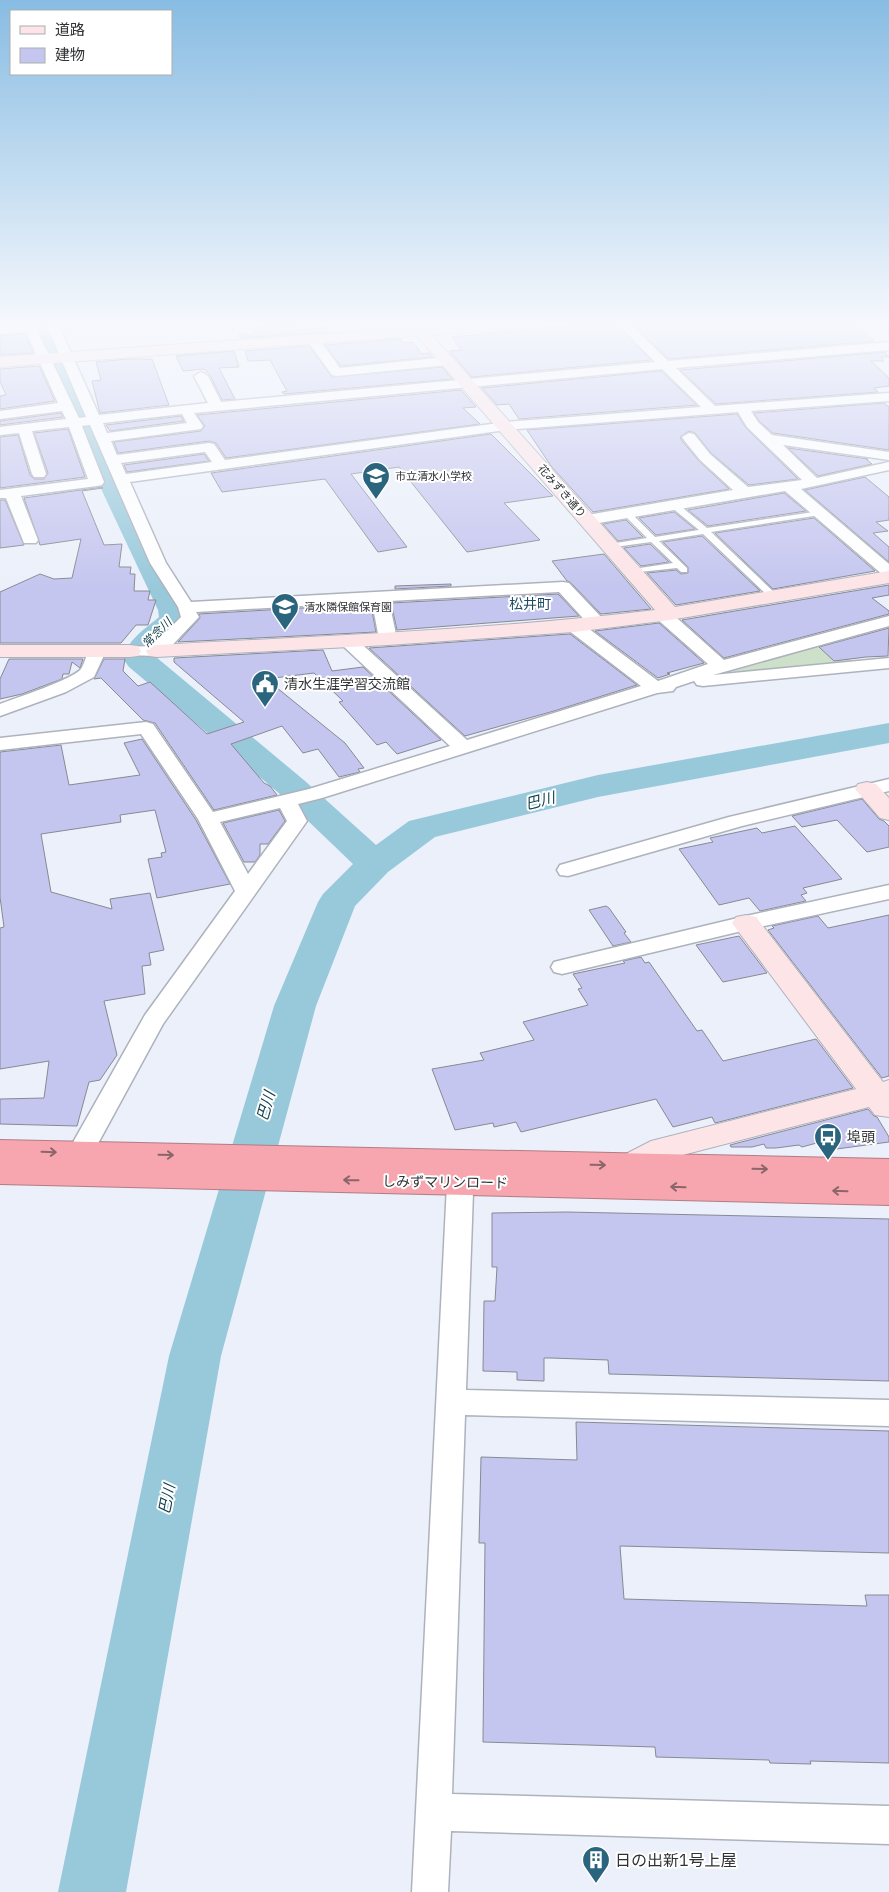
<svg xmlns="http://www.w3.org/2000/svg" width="889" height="1892" font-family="'IBM Plex Sans','Noto Sans JP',sans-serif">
	<rect width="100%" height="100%" fill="#ebf0fa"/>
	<path fill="#cde0c9" d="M827 641 858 665 740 676 727 667Z"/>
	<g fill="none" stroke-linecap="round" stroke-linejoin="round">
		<path fill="#98c9db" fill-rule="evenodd" d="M31 324H52L79 379 113 459 188 610 189 619 156 652V657L305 781 376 845 409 821 598 775 889 723V743L598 797 435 837 388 872 355 906 316 1006 221 1356 126 1892H58L169 1356 274 1006 318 902 323 894 353 864 281 795 129 667 124 660C126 640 144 630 159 617L158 610 87 459 55 379Z"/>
	</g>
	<path fill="#c5c6ef" stroke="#888993" d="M283 324H294L299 330 326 327 329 332 240 338 239 335 255 334 251 327Z
		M585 324H616L651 360 472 377 449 351 461 350 452 337Z
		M632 324H856L874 341 669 359Z
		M25 334 33 353 0 355V336Z
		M401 339 403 343 413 342 422 354 429 353 432 357 341 366 325 345Z
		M309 346 332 377 442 367 452 379 284 394 282 392 287 391 270 360 248 361 245 351Z
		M234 351 239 367 219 368 235 399 222 400 210 375 204 369 183 371 176 356Z
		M885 352 889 357H881L884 361H871L889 378V386L874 388 878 392 716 404 680 370Z
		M127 359H152L169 405 100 413 92 381 101 380 96 362Z
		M39 366 55 401 0 409V396L6 395 0 382V369Z
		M661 371 697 405 519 419 509 404 497 405 482 388Z
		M461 390 476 407 463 408 480 424 226 458 216 443 209 441 118 453 114 442 201 431 205 426 197 415Z
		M884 403 889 407V450L773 433 759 421 754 413Z
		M61 413 63 417 0 425V421Z
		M737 414 746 428 798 479 749 485 711 453 695 433 689 431 680 437 682 441 699 461 729 489 593 512 551 466 527 430Z
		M181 416 184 421 110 431 106 425Z
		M68 429 85 477 0 488V437L18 435 30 475 34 479H44L48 473 34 433Z
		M491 434 553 496 504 503 540 540 467 552 399 467 351 474 407 547 378 552 325 479 222 492 211 473Z
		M788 448 868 459H866L872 464 818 476Z
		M204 454 209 461 127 472 124 465Z
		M865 477 889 497V520L876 522 888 531 873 533 889 547V562L805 490Z
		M102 487 103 488 82 491 104 545 122 544 119 567H131L130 574H135L134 591H150L148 600H156L148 625H136L121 643H0V592L40 574 54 579 72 578 81 539 40 545 24 498Z
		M784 493 806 511 708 526 688 510Z
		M0 500H5L24 545 0 548Z
		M674 512 695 529 656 535 639 518Z
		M814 518 875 571 773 589 715 533Z
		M626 520 643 537 618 541 603 524Z
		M702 536 760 591 676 605 647 573 676 570 681 574 688 573V567L663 542Z
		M650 544 669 562 641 566 624 548Z
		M604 554 651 609 601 614 570 582 567 581 552 561Z
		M451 584V586L395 589V586Z
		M889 585V595L872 598 889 611V614L724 658 682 620Z
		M558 594 579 616 397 630 391 603Z
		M336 606V608L371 606 376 632 178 642 200 618 199 614Z
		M659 623 704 663 667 673 670 674 658 678 595 631Z
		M889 628 888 656 866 657 834 661 819 647Z
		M570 634 637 685 554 711 465 736 369 648Z
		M323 650 332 671 363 667 441 740 397 754 386 742 377 745 339 702 343 701 314 673 266 679 345 743 364 768 358 769 360 772 339 777 318 749 303 753 282 726 231 744 264 783 270 786 277 795 214 810 155 723 143 720 101 678 94 679 104 659H125L123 671 138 686 150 682 207 734 244 722 174 662V658Z
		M9 659H83L80 668 72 662 69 674H63L62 679 22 694 0 699V679Z
		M142 739 196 820 230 884 157 898 148 859 162 857 161 853 166 852 155 810 120 815 121 822 41 834 51 892 112 909 110 899 150 893 164 950 149 953 151 965 142 966 145 994 104 1001 117 1055 100 1080 89 1082 77 1126 0 1124V1099L44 1098 49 1061 0 1069V928L4 927 0 897V752L61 745 69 785 140 775 124 743Z
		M862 799 879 819 884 821 889 826V847L867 852 837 820 802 827 792 816Z
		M279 810 285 821 268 844H260V855L255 862H244L223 823Z
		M795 826 842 879 803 888 807 893 801 895 806 901 760 911 749 898 719 905 679 849 713 842 710 838 757 828 762 833Z
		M606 906 609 908 626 932 624 933 631 942 613 946 589 910Z
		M889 915V1076L882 1078 768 930 774 928 772 926 818 916 828 928Z
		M739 936 767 973 723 982 696 945Z
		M641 957 645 963 649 962 697 1031 702 1030 723 1061 816 1039 853 1088 715 1123 712 1117 673 1127 656 1099 521 1132 516 1122 494 1127 493 1123 455 1130 432 1069 484 1060 480 1053 534 1040 523 1022 588 1005 578 989 582 988 573 974 625 963 623 961Z
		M868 1109 874 1116 877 1117 889 1137V1142L829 1150 824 1141 802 1147 799 1145 776 1148H766L764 1144 752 1147H731L730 1145Z
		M567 1212 889 1219V1381L609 1374 608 1360 551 1358H544V1381L517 1380V1372L483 1371 484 1301H495L497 1267H492V1213Z
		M576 1422 889 1431V1553L620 1546 624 1599 867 1606 865 1595H889V1763L810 1761 811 1764 770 1763 769 1760 656 1757 655 1747 483 1742 485 1543H479L481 1457 577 1460Z"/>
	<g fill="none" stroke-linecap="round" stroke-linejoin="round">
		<defs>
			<path id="lane" d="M671 503H677L707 528 820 511 824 513 820 515 711 532 776 594V598H770L703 534 659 541 687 568V572H681L677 568 630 573V569H633L673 563 651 542 607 548 606 546 610 544 647 538 622 513 629 511 655 537 699 530 671 507Z"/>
			<path id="street" d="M22 324H34L79 418 86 417 46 324H58L99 415 208 403 194 376 201 372 208 376 221 402 655 362 618 324H630L668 361 889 342V350L676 368 715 406 889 393V401L751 411 758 422 772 435 889 452V460L783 445 817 478 889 462V470L801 489 889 564V577L883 575 785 491 587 525 582 523 579 520 582 517 587 515 733 490 700 460 684 440 682 437 689 433 694 434 710 454 748 487 802 480 747 427 738 412 506 430 130 482 166 563 191 602 563 582 569 583 603 619 606 623 603 627 597 628 591 627 559 592 389 601 397 639 394 643 388 644 382 643 379 639 372 602 196 612 199 617 163 655 157 656 124 655 121 651 124 647 152 646 181 617 178 607 150 563 90 425 82 426 104 482 102 485 97 486 21 496 38 540 36 543H24L6 498H0V490L88 479 69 427 32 431 46 474 44 477H34L32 474 19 433 0 435V427L66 419 62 411 0 419V411L58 403 26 332 0 334V326ZM662 369 701 407 506 422 225 460 214 444 209 443 117 455 111 441 201 429 203 426 194 413ZM182 414 187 423 107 433 103 423ZM205 452 212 462 126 474 121 463Z
				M313 336 317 337 340 368 447 357 453 361 447 365 337 376 332 375 307 340Z
				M663 610 669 611 724 660 889 616V626L713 675 889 658V668L703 686 697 685 694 681 676 687 673 691 657 693 322 798 298 804 307 821 163 1024 89 1160 80 1162 71 1160 67 1153 145 1015 235 891 198 819 141 734 0 750V738L146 722 153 724 213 812 309 789 450 746 342 645 339 641 342 637 348 636 354 637 467 740 641 686 568 630 565 626 568 622 574 621 580 622 658 681 708 664 657 619 655 615 657 611ZM280 808 287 821 248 874 220 822Z
				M97 646 103 647 106 651 94 677 66 692 0 716V704C15 698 72 680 81 669 85 663 86 654 91 647Z
				M889 779V791L742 826 568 876 560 875 557 870 560 865 729 817Z
				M889 885V899L746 930 562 974 554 972 551 967 554 962 562 960 746 916Z
				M461 1154 470 1157 474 1164 466 1390 889 1400V1426L465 1415 452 1794 889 1806V1844L451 1831 448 1892H412L448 1164 452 1157Z"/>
			<path id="secondary" d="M407 324H422L424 326 464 324H526L524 327 519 328 432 335 675 607 889 571V583L670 620 574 632 388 645 157 657 149 656 146 651 149 646 157 645C323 636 490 630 655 610L417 336 0 367V357L409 328Z
				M0 645H130L138 646 141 651 138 656 130 657H0Z
				M867 782 876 784 889 798V820L880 818 855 789 858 784Z
				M746 915 756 917 883 1082 889 1080V1117L875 1115 869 1107 671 1158 646 1172V1178L641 1186 630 1190 619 1186 614 1178 613 1166 618 1158 651 1141 856 1089 732 923 736 917Z"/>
			<path id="highway" d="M0 1140 889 1159V1205L0 1184Z"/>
		</defs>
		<use href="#lane" stroke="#adb2bc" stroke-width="3"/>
		<use href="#street" stroke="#adb2bc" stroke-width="3"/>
		<use href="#secondary" stroke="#adb2bc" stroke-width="2"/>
		<use href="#highway" stroke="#b17d84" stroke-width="2"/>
		<use href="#lane" fill="#fff" fill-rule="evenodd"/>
		<use href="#street" fill="#fff" fill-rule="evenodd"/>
		<use href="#secondary" fill="#fde4e7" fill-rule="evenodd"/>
		<use href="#highway" fill="#f7a5ae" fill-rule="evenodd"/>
	</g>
	<defs><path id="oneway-shaft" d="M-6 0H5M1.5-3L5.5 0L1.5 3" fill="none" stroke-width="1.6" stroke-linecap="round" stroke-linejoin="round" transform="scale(1.25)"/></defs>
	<g stroke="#8a666b">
		<use href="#oneway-shaft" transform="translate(49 1152) rotate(2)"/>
		<use href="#oneway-shaft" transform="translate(166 1155) rotate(1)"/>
		<use href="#oneway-shaft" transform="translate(598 1165) rotate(1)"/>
		<use href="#oneway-shaft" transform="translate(760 1169) rotate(1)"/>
		<use href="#oneway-shaft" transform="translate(351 1180) rotate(-179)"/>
		<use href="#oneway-shaft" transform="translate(678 1187) rotate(-178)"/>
		<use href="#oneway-shaft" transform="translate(840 1191) rotate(-178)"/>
	</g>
	<linearGradient id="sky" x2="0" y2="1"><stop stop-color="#88bce3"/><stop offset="0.55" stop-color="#f6f8fd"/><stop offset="1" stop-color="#f6f8fd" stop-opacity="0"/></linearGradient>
	<rect width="889" height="588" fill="url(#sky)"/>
	<defs>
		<symbol id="school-pin" viewBox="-11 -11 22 30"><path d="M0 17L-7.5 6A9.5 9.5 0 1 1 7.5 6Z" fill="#2b647d" stroke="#fff"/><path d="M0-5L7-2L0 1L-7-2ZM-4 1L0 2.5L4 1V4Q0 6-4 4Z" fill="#fff"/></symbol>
		<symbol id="civic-pin" viewBox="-11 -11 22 30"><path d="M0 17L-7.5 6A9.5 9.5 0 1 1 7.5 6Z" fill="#2b647d" stroke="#fff"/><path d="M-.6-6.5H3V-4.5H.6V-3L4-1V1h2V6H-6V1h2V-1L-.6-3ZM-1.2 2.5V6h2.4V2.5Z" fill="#fff"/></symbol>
		<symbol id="bus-pin" viewBox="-11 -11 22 30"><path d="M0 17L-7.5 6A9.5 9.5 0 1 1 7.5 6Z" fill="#2b647d" stroke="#fff"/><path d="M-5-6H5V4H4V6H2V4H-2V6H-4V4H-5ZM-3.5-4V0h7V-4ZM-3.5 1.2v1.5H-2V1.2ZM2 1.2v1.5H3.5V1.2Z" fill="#fff"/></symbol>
		<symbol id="building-pin" viewBox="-11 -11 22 30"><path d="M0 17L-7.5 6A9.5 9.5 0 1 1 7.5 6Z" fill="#2b647d" stroke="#fff"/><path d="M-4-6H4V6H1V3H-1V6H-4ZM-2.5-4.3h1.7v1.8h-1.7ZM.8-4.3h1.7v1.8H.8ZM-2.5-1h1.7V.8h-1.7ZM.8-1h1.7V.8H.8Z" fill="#fff"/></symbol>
	</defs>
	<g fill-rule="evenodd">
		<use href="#school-pin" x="360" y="460" width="32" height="43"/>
		<use href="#school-pin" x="269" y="591" width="32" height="43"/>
		<use href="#civic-pin" x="249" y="668" width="32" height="43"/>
		<use href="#bus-pin" x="812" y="1121" width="32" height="43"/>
		<use href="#building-pin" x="580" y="1844" width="32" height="43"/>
	</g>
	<g text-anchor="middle" stroke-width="4" stroke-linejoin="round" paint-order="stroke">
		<g font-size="11" fill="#303235" stroke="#fff" text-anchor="start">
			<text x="395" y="480">市立清水小学校</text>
			<text x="304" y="611">清水隣保館保育園</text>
		</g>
		<g font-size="11" fill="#303235" stroke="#fff">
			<text transform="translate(562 491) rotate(49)" y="4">花みずき通り</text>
		</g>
		<g font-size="12" font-style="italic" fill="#15404e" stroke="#fff">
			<text transform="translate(157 633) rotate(-45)" y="4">常念川</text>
		</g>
		<g font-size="14" fill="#1e4c60" stroke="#fff">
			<text x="530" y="609">松井町</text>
		</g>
		<g font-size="14" fill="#303235" stroke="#fff" text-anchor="start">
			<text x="284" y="689">清水生涯学習交流館</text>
			<text x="847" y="1142">埠頭</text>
		</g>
		<g font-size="14" fill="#303235" stroke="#fff">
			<text transform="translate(445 1182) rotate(1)" y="5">しみずマリンロード</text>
		</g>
		<g font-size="15" font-style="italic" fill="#15404e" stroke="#fff">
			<text transform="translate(540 801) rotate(-14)" y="5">巴川</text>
			<text transform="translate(266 1106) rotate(-74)" y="5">巴川</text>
			<text transform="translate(167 1499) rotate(-79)" y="5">巴川</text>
		</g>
		<g font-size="16" fill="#303235" stroke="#fff" text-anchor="start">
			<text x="615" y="1866">日の出新1号上屋</text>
		</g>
	</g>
	<rect x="10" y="10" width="162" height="65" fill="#ffffff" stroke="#acadae"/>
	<rect x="20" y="26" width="25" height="8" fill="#fde4e7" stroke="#acadae"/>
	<text x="55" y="35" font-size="15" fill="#303235">道路</text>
	<rect x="20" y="48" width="25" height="15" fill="#c5c6ef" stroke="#acadae"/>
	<text x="55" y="60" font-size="15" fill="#303235">建物</text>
</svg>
